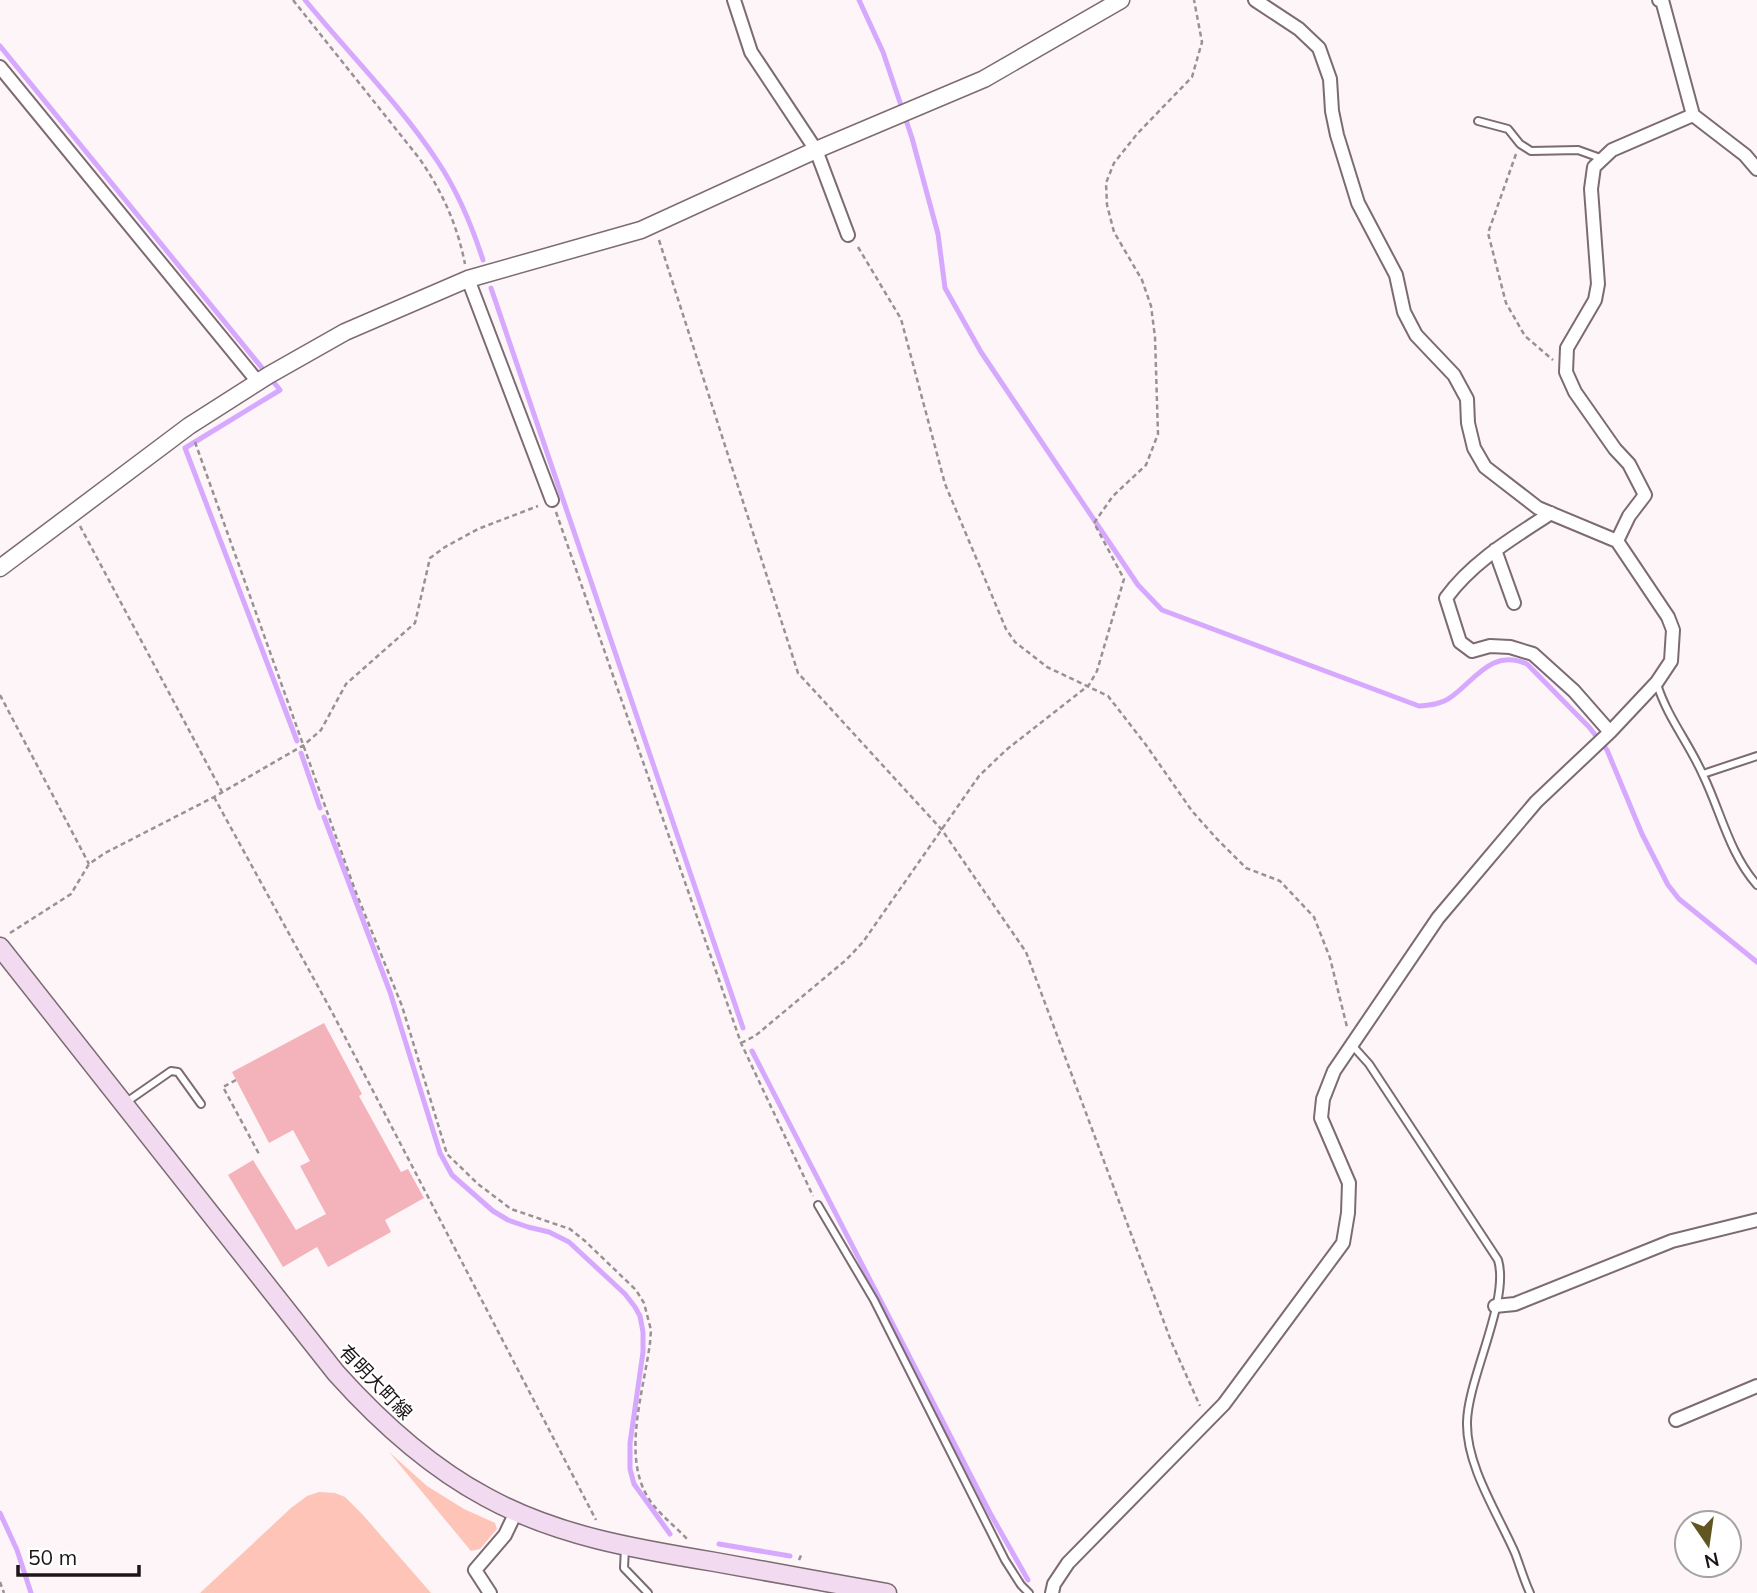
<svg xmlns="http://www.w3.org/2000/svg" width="1757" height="1593" font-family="Mulish,'Noto Sans JP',sans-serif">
	<rect width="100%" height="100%" fill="#fdf5f8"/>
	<path fill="#fec4b7" d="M389 1452 427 1486 464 1509 495 1523 497 1529 480 1549 471 1551Z
		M319 1492 335 1493 345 1497 363 1515 431 1593H200L291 1508 307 1496Z"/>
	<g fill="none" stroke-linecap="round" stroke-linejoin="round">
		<path stroke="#d6a9ff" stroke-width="5" d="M305 0C349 54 400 104 438 162 458 192 472 226 483 260
			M859 0 883 52 912 138 938 234 945 288 981 352 1138 585 1162 610 1419 706C1430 705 1442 704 1451 697 1475 680 1492 648 1527 664L1589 727 1607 750 1642 834 1668 885 1679 899 1757 962
			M0 46 280 390 185 448 297 741
			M491 288 743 1028
			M301 753 320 808
			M324 817 390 992 440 1153 452 1175 493 1211 508 1220 528 1227 549 1232 569 1242 625 1294 635 1307 640 1316 643 1332V1352L630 1443V1469L634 1484 670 1534
			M752 1051 990 1513 1028 1580
			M0 1513 17 1550 31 1593
			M719 1544 790 1556"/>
	</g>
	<path fill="#f4b3ba" d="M324 1023 362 1094 359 1096 401 1172 408 1169 424 1198 385 1220 391 1232 328 1267 317 1247 283 1267 228 1175 253 1160 296 1230 326 1214 300 1166 310 1161 293 1130 269 1143 232 1072Z"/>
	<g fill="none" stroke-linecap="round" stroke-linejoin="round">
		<defs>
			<path id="service" d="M1478 121 1508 129 1520 144 1531 151 1578 150 1603 159
				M1657 684C1667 717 1689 743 1703 775 1721 812 1729 853 1757 885
				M1703 774 1757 756
				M1351 1044 1369 1064 1498 1260C1510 1300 1468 1378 1467 1422 1466 1466 1498 1514 1515 1553 1520 1566 1524 1580 1530 1593
				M125 1103 171 1071 178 1072 201 1104
				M818 1205 874 1300 1005 1560 1021 1585 1029 1593
				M625 1548 624 1568 648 1593"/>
			<path id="minor" d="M734 0 751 52 816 150 848 235
				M1659 0H1662L1693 115 1745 155 1757 169
				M0 67 258 382
				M468 279 552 500
				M1551 513C1513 538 1473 561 1446 598L1460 642 1472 651 1490 646 1510 647 1533 654 1574 691 1610 732
				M1617 541 1629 516 1645 495 1629 464 1615 449 1575 392 1566 372 1567 348 1595 300 1598 284 1591 189 1594 167 1612 150 1693 115
				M1495 550 1514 603
				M1495 1306 1515 1304 1672 1241 1757 1220
				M1676 1420 1757 1386
				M490 1593 475 1570 505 1535 516 1512
				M1052 1593 1054 1584 1068 1563 1224 1404 1343 1243 1348 1213 1349 1183 1321 1118 1323 1099 1334 1071 1438 918 1536 802 1610 732 1657 682 1671 661 1673 630 1668 617 1617 541 1538 508 1485 467 1474 448 1468 423 1467 399 1454 375 1416 335 1404 312 1396 275 1358 203 1337 135 1332 111 1330 79 1319 48 1299 29 1255 0"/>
			<path id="tertiary" d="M0 568 189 426 269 375 345 332 468 279 641 230 816 150 984 79 1121 0"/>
			<path id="secondary" d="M0 947 336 1373C380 1422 428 1466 486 1497 557 1536 636 1549 715 1562 772 1572 830 1583 887 1593"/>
		</defs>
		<use href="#service" stroke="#7c6b72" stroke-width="10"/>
		<use href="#minor" stroke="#7c6b72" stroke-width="16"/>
		<use href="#tertiary" stroke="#7c6b72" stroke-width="19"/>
		<use href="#secondary" stroke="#7c6b72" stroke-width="21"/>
		<path stroke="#999295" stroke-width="2.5" stroke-dasharray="5 3.5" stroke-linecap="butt" d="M293 0 419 158C442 191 457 224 465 264
			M1516 154 1488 233 1506 303 1525 336 1553 360
			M659 240 798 673 942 830 1026 952 1171 1341 1200 1406
			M858 247 901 319 945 484 1006 629 1015 642 1047 667 1108 696 1146 745 1192 811 1217 839 1246 868 1280 881 1314 917 1330 958 1347 1027
			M195 442 355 890 402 1006 447 1154 478 1184 511 1209 570 1229 585 1241 636 1290 644 1303 651 1330 650 1343C644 1389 623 1452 646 1494 656 1512 673 1524 687 1539
			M556 512 741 1043 813 1196
			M80 526 222 792
			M0 695 89 864
			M214 797 332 1012 596 1520
			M10 933 71 894 89 864 105 853 214 797 304 745 321 730 346 684 415 623 430 558 445 547 478 529 538 506
			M741 1043 755 1036 846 960 863 942 979 776 1006 750 1089 685 1097 671 1124 579 1094 523 1113 496 1146 465 1158 434 1155 337 1151 306 1142 280 1114 232 1107 205 1106 183 1114 163 1137 134 1192 77 1202 42 1194 0
			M236 1080 223 1087 259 1154
			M799 1560 802 1553
			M0 1582 4 1593"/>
		<use href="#service" stroke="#fff" stroke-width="6"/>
		<use href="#minor" stroke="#fff" stroke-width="12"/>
		<use href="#tertiary" stroke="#fff" stroke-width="16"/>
		<use href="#secondary" stroke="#f2dbf0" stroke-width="18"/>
	</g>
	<g text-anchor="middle" stroke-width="5" stroke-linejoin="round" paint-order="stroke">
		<g font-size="19" fill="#1d1619" stroke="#fff">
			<text transform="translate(376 1382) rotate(46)" y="7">有明大町線</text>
		</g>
	</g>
	<g transform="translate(1708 1544) rotate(167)"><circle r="33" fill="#ffffff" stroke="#a5a2a3" stroke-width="2"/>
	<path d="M0-5L12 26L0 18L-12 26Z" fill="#615622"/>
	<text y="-10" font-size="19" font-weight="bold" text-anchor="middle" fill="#1d1619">N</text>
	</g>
	<path d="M18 1565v10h121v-10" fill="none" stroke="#1d1619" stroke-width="3.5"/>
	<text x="28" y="1565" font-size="21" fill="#1d1619" stroke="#ffffff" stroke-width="5" paint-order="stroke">50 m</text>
</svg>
